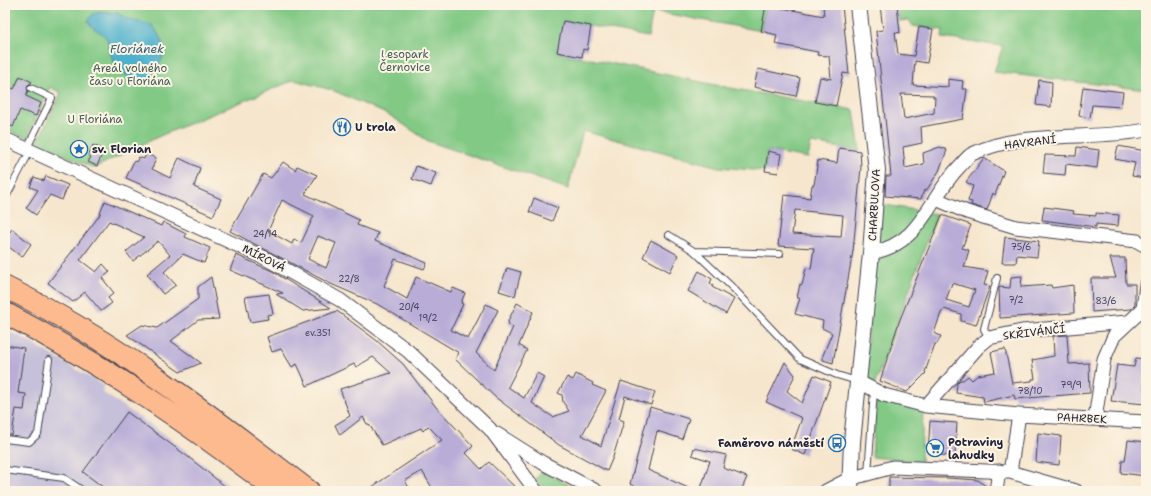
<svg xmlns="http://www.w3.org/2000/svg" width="1151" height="496" font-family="'Shantell Sans',sans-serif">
	<rect width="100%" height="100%" fill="#fcf5e5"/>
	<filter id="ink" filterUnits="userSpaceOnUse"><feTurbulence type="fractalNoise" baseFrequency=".025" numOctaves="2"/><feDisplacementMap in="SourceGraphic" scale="8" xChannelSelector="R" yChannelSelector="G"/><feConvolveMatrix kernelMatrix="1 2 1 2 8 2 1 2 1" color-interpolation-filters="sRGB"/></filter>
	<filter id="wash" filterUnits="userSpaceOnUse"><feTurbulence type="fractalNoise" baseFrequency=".012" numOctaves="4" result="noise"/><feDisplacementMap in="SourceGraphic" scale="16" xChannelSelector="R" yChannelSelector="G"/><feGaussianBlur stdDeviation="0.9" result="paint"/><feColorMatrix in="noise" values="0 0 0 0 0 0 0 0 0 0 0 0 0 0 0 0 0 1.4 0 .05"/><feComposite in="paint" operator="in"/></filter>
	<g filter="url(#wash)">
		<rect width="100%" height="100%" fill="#f6e6cd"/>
		<path fill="#c6c0da" d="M5 331 21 337 103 385 102 392 167 436 238 491H5Z"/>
		<path fill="#82c985" stroke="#527660" d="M5 5H766L761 31 653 11 648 37 564 21 557 52 730 88 854 110 860 151 811 143 808 158 768 151 765 171 719 167 583 131 568 189 428 141 391 116 332 90 294 80 162 135 94 168 37 143 61 93 50 87 27 138 5 129Z
			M904 5H1146V90L994 72 1003 46 942 38 943 30 913 26 909 20 899 21 897 6Z
			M880 204 937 214 875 384 864 373Z
			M876 396 923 409 921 462 872 457Z
			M542 471 580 491H548L535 480Z"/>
		<path fill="#4eb1cd" stroke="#386a84" d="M106 12 117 13 125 18 152 25C164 42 170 52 155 70 151 75 148 80 142 83 130 80 115 68 111 55 109 48 110 42 104 35 98 30 92 29 88 21 92 12 97 13 106 12Z"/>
		<g id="blocks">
			<path fill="#b9add8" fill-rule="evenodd" d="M766 5 824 16 823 5H842L849 74 843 73 836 106 815 102 820 77 831 79 829 56 817 55 818 52 775 44 777 35 761 31Z
				M880 5H897L900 33 895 32 898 54 914 56 919 27 933 29 927 63 915 61 913 85 948 87V79L963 81 962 89H967L963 119 921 127 922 143 903 147 905 168 924 164 923 153 940 147 947 150 939 171 926 191 924 190 921 199 885 196 886 176H891L876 31 883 30ZM901 94 933 95V97H935L934 113 904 119Z
				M563 21 591 26 587 50 583 49 582 57 557 52Z
				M758 69 800 78 796 96 754 87Z
				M20 76 32 82 27 86 28 91 26 96 41 103 36 116 20 110 13 127 5 123V85L14 89Z
				M1039 80 1052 82 1051 107 1036 105Z
				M1083 87 1123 92 1121 107 1092 105 1090 118 1079 116Z
				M93 145 104 150 97 166 88 162 91 157 88 156Z
				M1118 146 1146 151 1145 178 1132 176 1135 163 1115 159Z
				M1077 147 1099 150 1097 168 1066 164 1065 175 1043 173 1045 155 1076 156Z
				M839 148 860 151 861 167 853 251 833 363 823 360V355L832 333 822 328 823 321 795 314 800 298H797L800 284 802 285 806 268 811 269 814 248 778 246 784 195 810 198 812 185H814L818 160 837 163ZM795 210 843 215 841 237 792 234Z
				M768 151 781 154 778 173 765 171Z
				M146 154 156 158 152 169 170 178 179 158 200 168 194 187 221 199 213 216 126 178 134 161 136 162 139 157 144 159Z
				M984 158 1004 171 995 195 993 193 987 210 971 205 972 202 968 201 973 186 966 182Z
				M283 162 295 170 297 166 317 175 305 194 359 220 357 225 378 233 375 241 427 263 424 269 395 259 384 286 407 299 416 277 451 292 453 288 465 293 461 303 463 304 451 330 468 339 486 304 498 310 476 353 494 370 513 327 509 325 508 321 517 303 533 312 519 345 527 350 508 387 524 398 537 373 544 377 532 403 553 417 569 411 563 402 562 395 558 393 567 377 573 380 576 374 593 383 592 385 606 391 582 435 601 446 621 381 655 392 651 405 625 396 619 419 624 421 613 457 607 471 559 445 495 397 455 359 459 353 377 304 331 284 230 231 263 174 271 178ZM282 200 314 216 301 243 294 239 292 244 268 231ZM318 236 336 243 326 268 308 259Z
				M416 166 436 173 431 186 412 179Z
				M46 176 68 185 62 200 50 195 36 215 26 208 38 190 30 187 34 177 44 181Z
				M534 198 558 208 552 221 529 212Z
				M105 201 161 226 163 222 186 234 185 237 210 248 204 263 183 254 164 272 176 285 163 294 147 274 170 255 158 241 133 261 126 252 144 237 109 221 80 260 96 272 103 264 110 272 102 278 114 293 108 298 112 303 101 311 85 292 73 302 48 283 99 216Z
				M1044 207 1074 211 1073 214 1096 216V213L1119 215 1118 226 1096 224V227L1042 220Z
				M942 215 971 225 962 248 969 250 964 267 988 271 984 285 990 286 976 325 961 321V314L944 309 941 313 934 333 941 336 937 344H935L925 372 926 373 907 392 880 381 899 322ZM952 283 975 290 969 307 946 300Z
				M12 229 31 244 22 257 5 244V239Z
				M1005 237 1039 241 1037 257 1017 255 1016 263H1002Z
				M651 240 678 255 670 272 643 257Z
				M236 255 272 271 331 308 303 311 276 294 283 293 230 270Z
				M1110 258H1125L1126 284H1135V305L1131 309 1092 312 1091 278H1116Z
				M507 268 521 272 515 296 499 291Z
				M699 271 712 279 710 283 713 285 712 287 734 299 726 314 688 291Z
				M1022 276 1021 287 1051 285 1052 288 1073 285 1074 313 1000 318 999 287 1010 288 1011 277Z
				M211 277 219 319 198 320 171 341 201 363 180 372 127 335 142 325 157 328 198 299V287Z
				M269 294 273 314 267 315 268 319 250 322 245 297Z
				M337 311 376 340 403 364 436 407 473 446 466 453 481 469 489 462 519 491H489L486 488 481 491H434L422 471 405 481 411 491H366L442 440 428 426 423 431 421 428 382 445 369 424H367L363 417 340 435 335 425 350 416 340 389 391 373 373 357 356 367 354 364 307 386 297 364 292 367 281 349 272 352 267 337Z
				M1067 335 1069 364 1089 363 1090 393 1015 399 1014 395 984 402 983 397 956 393 957 383 960 380H963L968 376 972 380 978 375 995 372 991 352 1005 349 1012 383 1032 381V379H1035L1032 360 1054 356 1053 336Z
				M5 345 24 348 18 393 26 394 24 410 16 409 12 435H5Z
				M1136 358 1146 359 1144 390H1146V404L1111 401 1117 365 1134 367Z
				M785 362 795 375 787 391 802 403 814 375 831 382 805 455 791 449 802 418 766 402Z
				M650 407 689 419 682 439 657 431 648 470 695 491H644L630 484Z
				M127 412 187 456 231 491H108L83 472Z
				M930 421 957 423 955 456 928 454Z
				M1038 433 1061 436 1059 465 1036 462Z
				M1128 440 1146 442V476L1121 473 1122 461H1125Z
				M694 448 726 455 723 468 747 477 741 491H700L710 461 692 455Z
				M889 477 947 478 978 480 988 488V491H889Z"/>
		</g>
	</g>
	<g filter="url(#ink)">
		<use href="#blocks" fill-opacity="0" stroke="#423f51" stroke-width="1"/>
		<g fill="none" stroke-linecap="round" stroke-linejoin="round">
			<defs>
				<path id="service" d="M27 148 52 98 31 88
					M5 199 30 151
					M669 235 694 251 735 290 800 359 837 375 857 381
					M694 251 780 254
					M989 338 984 329 997 278
					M5 439 29 442 38 434 49 360
					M5 470 64 478 83 491
					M868 474 874 390"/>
				<path id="minor" d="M5 139 265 258 340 300 408 351 490 429 536 491
					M936 199 967 212 1016 227 1137 241 1146 246
					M871 253C922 244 928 199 959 167 963 163 967 157 972 154 1024 129 1090 141 1146 130
					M857 381 884 395 926 406 1019 415 1146 422
					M926 406 978 347 989 338 1022 331 1127 322
					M1095 419 1104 359 1114 336 1143 309 1146 285
					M497 434 543 463 596 491
					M1010 472 1019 415
					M826 491 849 479 893 467 1010 472 1076 491
					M996 491 999 471"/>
				<path id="tertiary" d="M850 491 852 442 871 253 877 170 858 5"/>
				<path id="trunk" d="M5 287C116 341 212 417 309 491
					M5 313C104 365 188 423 277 491"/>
			</defs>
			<use href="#service" stroke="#423f51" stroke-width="8"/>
			<use href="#minor" stroke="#423f51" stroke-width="15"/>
			<use href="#tertiary" stroke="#423f51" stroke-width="18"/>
			<use href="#trunk" stroke="#423f51" stroke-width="23"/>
			<use href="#service" stroke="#fff" stroke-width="6"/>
			<use href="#minor" stroke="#fff" stroke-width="13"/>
			<use href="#tertiary" stroke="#fff" stroke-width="16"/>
			<use href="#trunk" stroke="#fcba8e" stroke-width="21"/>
		</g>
	</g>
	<defs>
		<symbol id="restaurant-ring" viewBox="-11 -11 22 22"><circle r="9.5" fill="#fcf5e5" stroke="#1f6fb2" stroke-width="1.5"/><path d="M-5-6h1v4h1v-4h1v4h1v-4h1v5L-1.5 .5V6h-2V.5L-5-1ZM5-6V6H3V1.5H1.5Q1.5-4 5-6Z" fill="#1f6fb2"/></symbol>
		<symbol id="sight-ring" viewBox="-11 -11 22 22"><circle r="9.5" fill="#fcf5e5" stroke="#1f6fb2" stroke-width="1.5"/><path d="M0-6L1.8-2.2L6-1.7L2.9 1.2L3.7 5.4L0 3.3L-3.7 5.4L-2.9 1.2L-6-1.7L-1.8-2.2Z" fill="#1f6fb2"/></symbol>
		<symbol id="bus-ring" viewBox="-11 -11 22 22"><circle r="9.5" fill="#fcf5e5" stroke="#1f6fb2" stroke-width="1.5"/><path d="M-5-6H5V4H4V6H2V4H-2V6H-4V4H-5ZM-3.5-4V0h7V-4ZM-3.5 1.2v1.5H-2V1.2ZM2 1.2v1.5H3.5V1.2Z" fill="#1f6fb2"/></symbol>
		<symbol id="supermarket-ring" viewBox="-11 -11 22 22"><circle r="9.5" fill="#fcf5e5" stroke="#1f6fb2" stroke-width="1.5"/><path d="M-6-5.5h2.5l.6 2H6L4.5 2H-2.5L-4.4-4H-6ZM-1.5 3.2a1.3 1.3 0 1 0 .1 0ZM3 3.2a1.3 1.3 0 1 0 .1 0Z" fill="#1f6fb2"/></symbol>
	</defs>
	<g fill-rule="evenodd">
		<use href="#restaurant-ring" x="332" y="117" width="20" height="20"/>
		<use href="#sight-ring" x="69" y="139" width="20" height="20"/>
		<use href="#bus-ring" x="827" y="433" width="20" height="20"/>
		<use href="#supermarket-ring" x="925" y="438" width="20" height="20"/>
	</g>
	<g text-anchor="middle" stroke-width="4" stroke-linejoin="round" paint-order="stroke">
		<g font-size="9" fill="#484562">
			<text x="265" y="237">24/14</text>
			<text x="1021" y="250">75/6</text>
			<text x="349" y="282">22/8</text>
			<text x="1016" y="303">7/2</text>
			<text x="1106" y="304">83/6</text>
			<text x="409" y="310">20/4</text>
			<text x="428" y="321">19/2</text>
			<text x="318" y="336">ev.351</text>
			<text x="1071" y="388">79/9</text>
			<text x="1030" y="394">78/10</text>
		</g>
		<g font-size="11" fill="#445c55" stroke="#fcf5e5">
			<text x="405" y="58">Lesopark<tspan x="405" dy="13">Černovice</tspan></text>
			<text x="130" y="72">Areál volného<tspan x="130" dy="13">času u Floriána</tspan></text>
			<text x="95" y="123">U Floriána</text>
		</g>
		<g font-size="11" font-weight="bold" fill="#22223b" stroke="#fcf5e5" text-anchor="start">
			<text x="355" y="131">U trola</text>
			<text x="92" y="153">sv. Florian</text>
			<text x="948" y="446">Potraviny<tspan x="948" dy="13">lahudky</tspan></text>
			<text x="824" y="447" text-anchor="end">Faměrovo náměstí</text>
		</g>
		<g font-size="11" fill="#22223b" stroke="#fcf5e5">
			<text transform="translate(1030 142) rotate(-7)" y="4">HAVRANÍ</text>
			<text transform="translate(874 205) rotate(-87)" y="4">CHARBULOVA</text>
			<text transform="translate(264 258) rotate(27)" y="4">MÍROVÁ</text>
			<text transform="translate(1034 332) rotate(-7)" y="4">SKŘIVÁNČÍ</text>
			<text transform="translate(1082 418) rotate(3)" y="4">PAHRBEK</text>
		</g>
		<g font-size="12" font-style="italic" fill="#345b75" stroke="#fcf5e5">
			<text x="137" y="53">Floriánek</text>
		</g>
	</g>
	<rect width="1151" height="496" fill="none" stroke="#fcf5e5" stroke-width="20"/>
</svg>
